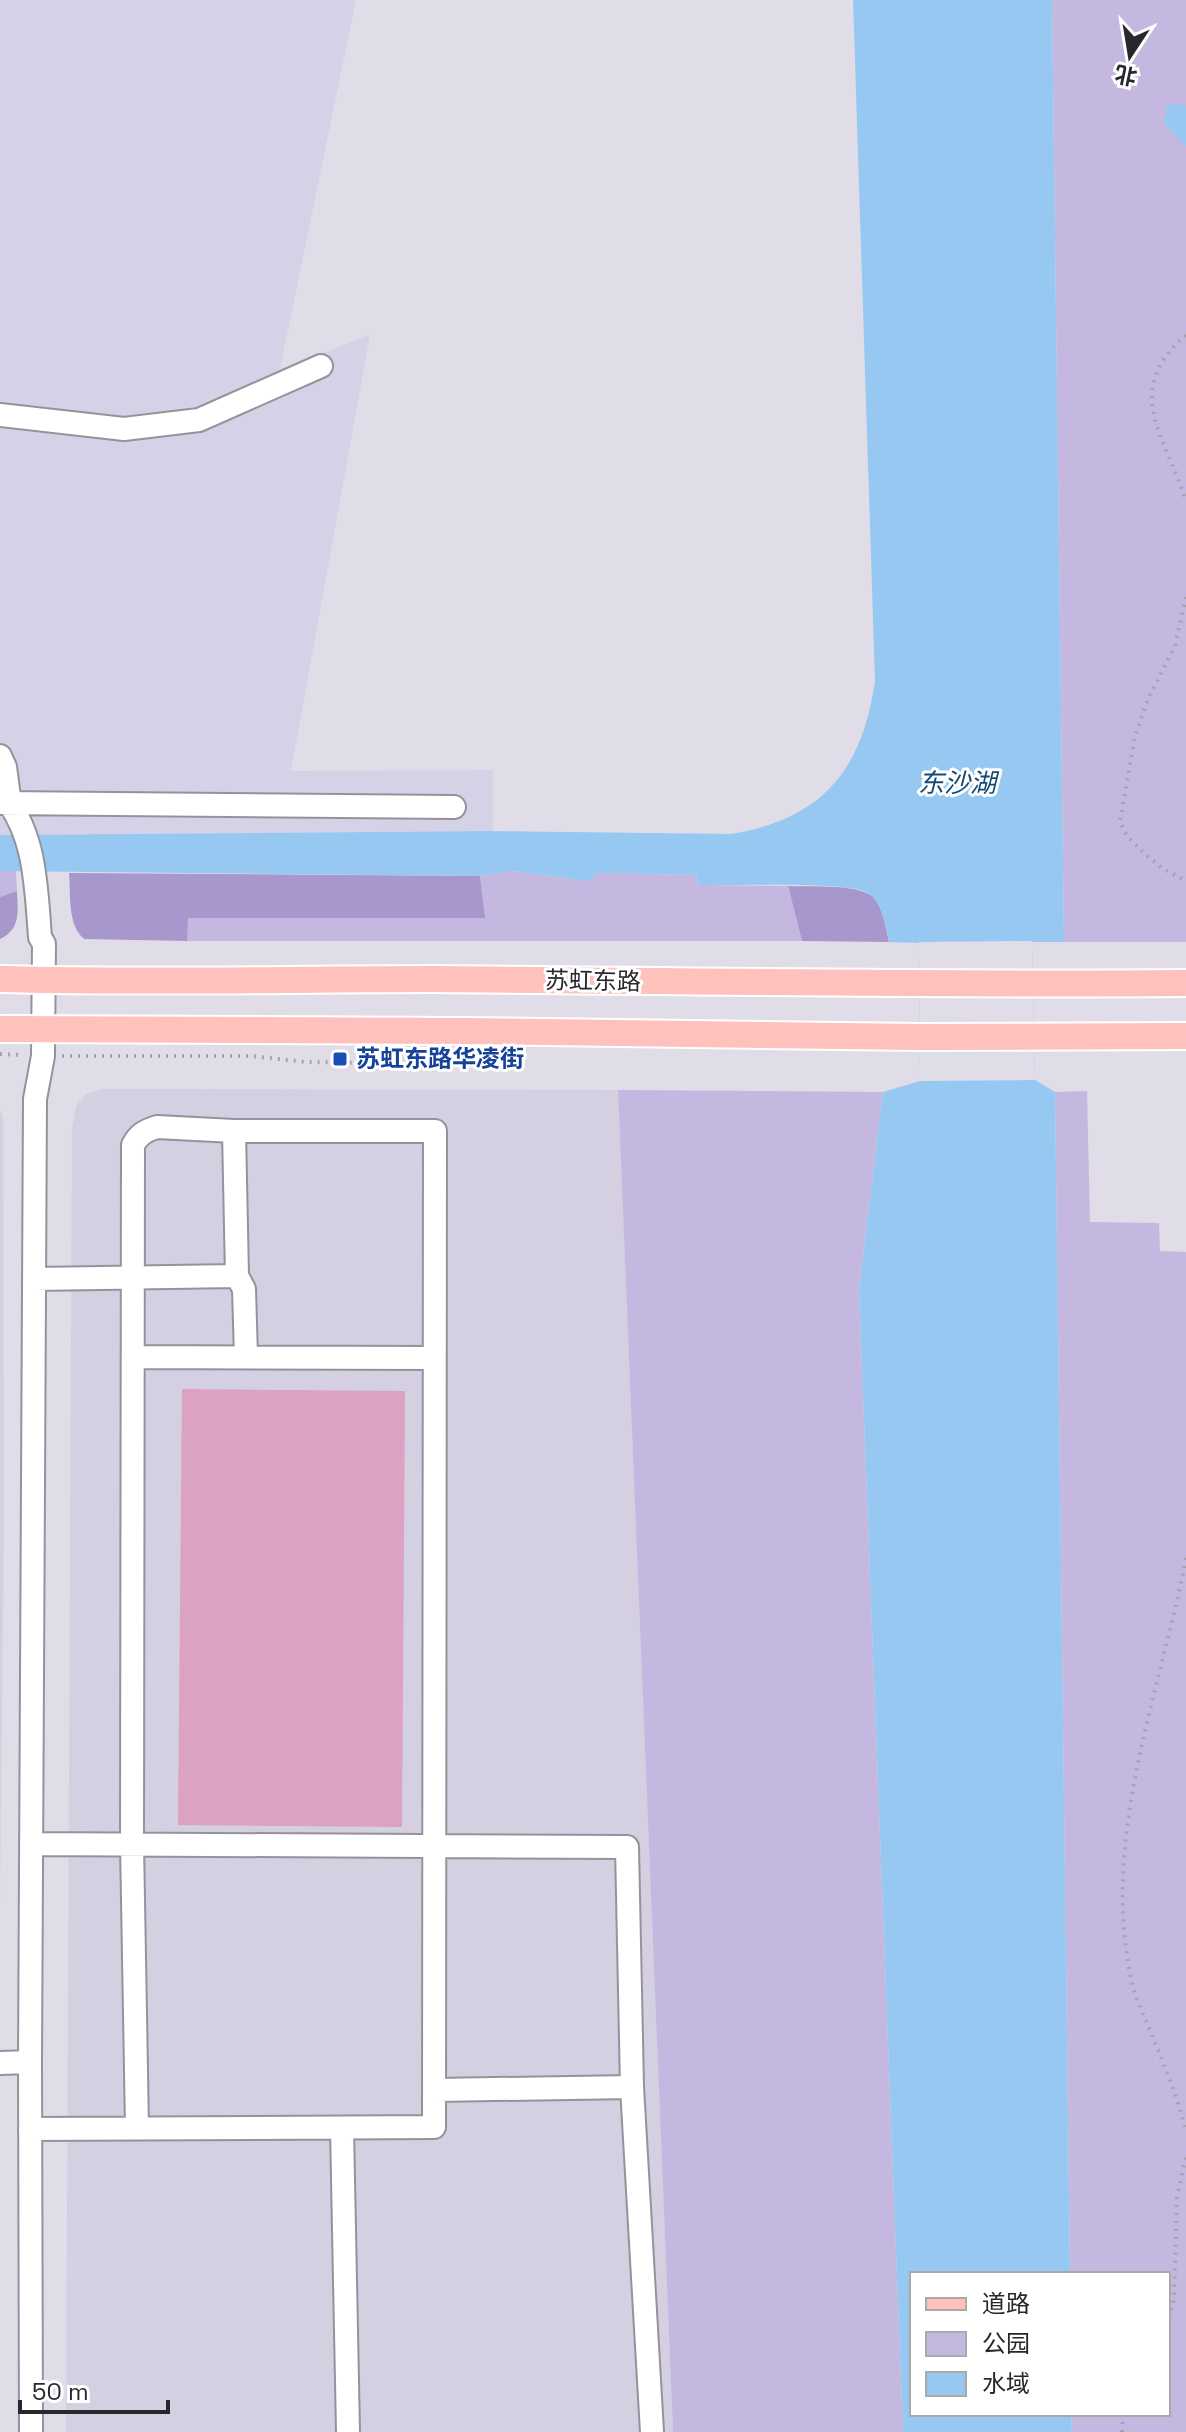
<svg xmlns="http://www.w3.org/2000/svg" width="1186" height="2432" font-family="'Space Grotesk','Noto Sans SC',sans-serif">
	<rect width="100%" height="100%" fill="#e0dde8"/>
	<path fill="#d5d2e8" d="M0 0H356L280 369 370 335 291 771 493 770V831L0 835Z"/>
	<path fill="#d4cfe1" d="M102 1089 618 1090 673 2432H66L72 1128 76 1106 86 1094Z
		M0 1111 3 1115 4 1516 0 1899Z"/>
	<path fill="#c4b8e0" d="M1052 0H1186V942H1064Z
		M0 871H16L17 891 0 897Z
		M513 871 589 881 597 873 696 875 698 885 788 886 802 941H187V918H484L480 876Z
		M618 1090 883 1092 859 1289 903 2432H673Z
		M1087 1091 1090 1222 1159 1223 1160 1251 1186 1252V2432H1072L1071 2414H1168V2274H1070L1055 1092Z"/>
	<path fill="#a897cc" d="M69 873 480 876 485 918H188L187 941 84 939C67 924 71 895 69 873Z
		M788 886C808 887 863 883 875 899 883 910 886 928 889 942L802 941Z
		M17 891C18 910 21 930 0 939V897Z"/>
	<path fill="#97c8f2" d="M853 0H1052L1064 942H1032L1035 1080 1055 1092 1070 2274H912V2414H1071L1072 2432H903L859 1289 883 1092 920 1081 919 943 889 942C886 926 882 900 866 892 843 881 730 886 698 885L696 875 597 873 589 881 513 871 480 876 0 871V835L493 831 731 834C822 819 862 771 875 681Z
		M1173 103 1186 106V147L1164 123 1166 108Z"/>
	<path fill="#e0dde8" d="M1032 941 1035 1080 920 1081 919 942Z"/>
	<path fill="#dba2c2" d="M182 1389 405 1391 402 1827 178 1825Z"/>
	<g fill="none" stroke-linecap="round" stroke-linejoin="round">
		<defs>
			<path id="minor" d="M0 415 124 429 199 420 321 366
				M0 756 5 767 10 804
				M0 792C36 831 36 887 40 937L44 944 43 1056 35 1099 30 2062 31 2432
				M1 803 454 807
				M234 1131 237 1276 244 1289 246 1357
				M34 1279 237 1276
				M133 1357 434 1358
				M31 1844 627 1847 632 2087 652 2432
				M0 2063 30 2062
				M435 2090 632 2087
				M342 2128 348 2432
				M30 2129 434 2127 435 1131H234L157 1127C145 1131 139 1134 133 1145L132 1843 137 2128"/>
			<path id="major" d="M0 979C145 983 290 979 436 979 686 981 936 985 1186 983
				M0 1029 463 1031 920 1037 1186 1036"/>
		</defs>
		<use href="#minor" stroke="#95929c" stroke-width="26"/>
		<use href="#major" stroke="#fff" stroke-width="30"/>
		<path stroke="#a5a2ab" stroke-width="4" stroke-dasharray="2 6" stroke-linecap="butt" d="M1186 335C1120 392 1167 438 1186 502
			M1186 597 1175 646 1148 699 1135 736 1120 822 1127 836 1144 853 1162 868 1186 881
			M0 1054 22 1055
			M62 1056H251L306 1062 376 1063 437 1055
			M1186 1558C1159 1698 1100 1838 1132 1983 1135 1998 1143 2013 1149 2028 1163 2062 1177 2095 1186 2131
			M1168 2326 1174 2299 1177 2198 1186 2156
			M1122 2432 1123 2414"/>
		<use href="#minor" stroke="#fff" stroke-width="22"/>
		<use href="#major" stroke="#fec1bc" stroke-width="26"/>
	</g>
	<rect fill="#1a4fb4" stroke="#fff" stroke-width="3" x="332" y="1051" width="16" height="16" rx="4"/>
	<g text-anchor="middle" stroke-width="6" stroke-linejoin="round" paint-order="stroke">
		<g font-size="24" fill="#28272b" stroke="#fff">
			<text transform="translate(593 981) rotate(1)" y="8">苏虹东路</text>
		</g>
		<g font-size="24" font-weight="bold" fill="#164399" stroke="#fff" text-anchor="start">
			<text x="356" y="1067">苏虹东路华凌街</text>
		</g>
		<g font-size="26" font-style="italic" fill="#164b74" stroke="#fff">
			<text x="957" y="792">东沙湖</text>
		</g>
	</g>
	<rect x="910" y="2272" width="260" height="144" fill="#ffffff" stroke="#a9a9aa" stroke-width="2"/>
	<rect x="926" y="2298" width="40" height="12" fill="#fec1bc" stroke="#a9a9aa" stroke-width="2"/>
	<text x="982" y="2312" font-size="24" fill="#28272b">道路</text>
	<rect x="926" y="2332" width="40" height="24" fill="#c4b8e0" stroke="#a9a9aa" stroke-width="2"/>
	<text x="982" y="2352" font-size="24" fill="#28272b">公园</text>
	<rect x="926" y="2372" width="40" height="24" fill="#97c8f2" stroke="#a9a9aa" stroke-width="2"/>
	<text x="982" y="2392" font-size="24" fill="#28272b">水域</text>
	<g transform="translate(1130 56) rotate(192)" stroke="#ffffff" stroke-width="6" paint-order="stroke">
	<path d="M0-6L14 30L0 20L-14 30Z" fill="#28272b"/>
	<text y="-12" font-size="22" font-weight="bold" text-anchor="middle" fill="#28272b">北</text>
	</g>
	<path d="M20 2400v12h148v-12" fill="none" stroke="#28272b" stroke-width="4"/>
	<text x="32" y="2400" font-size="24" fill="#28272b" stroke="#ffffff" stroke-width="6" paint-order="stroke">50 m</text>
</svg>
